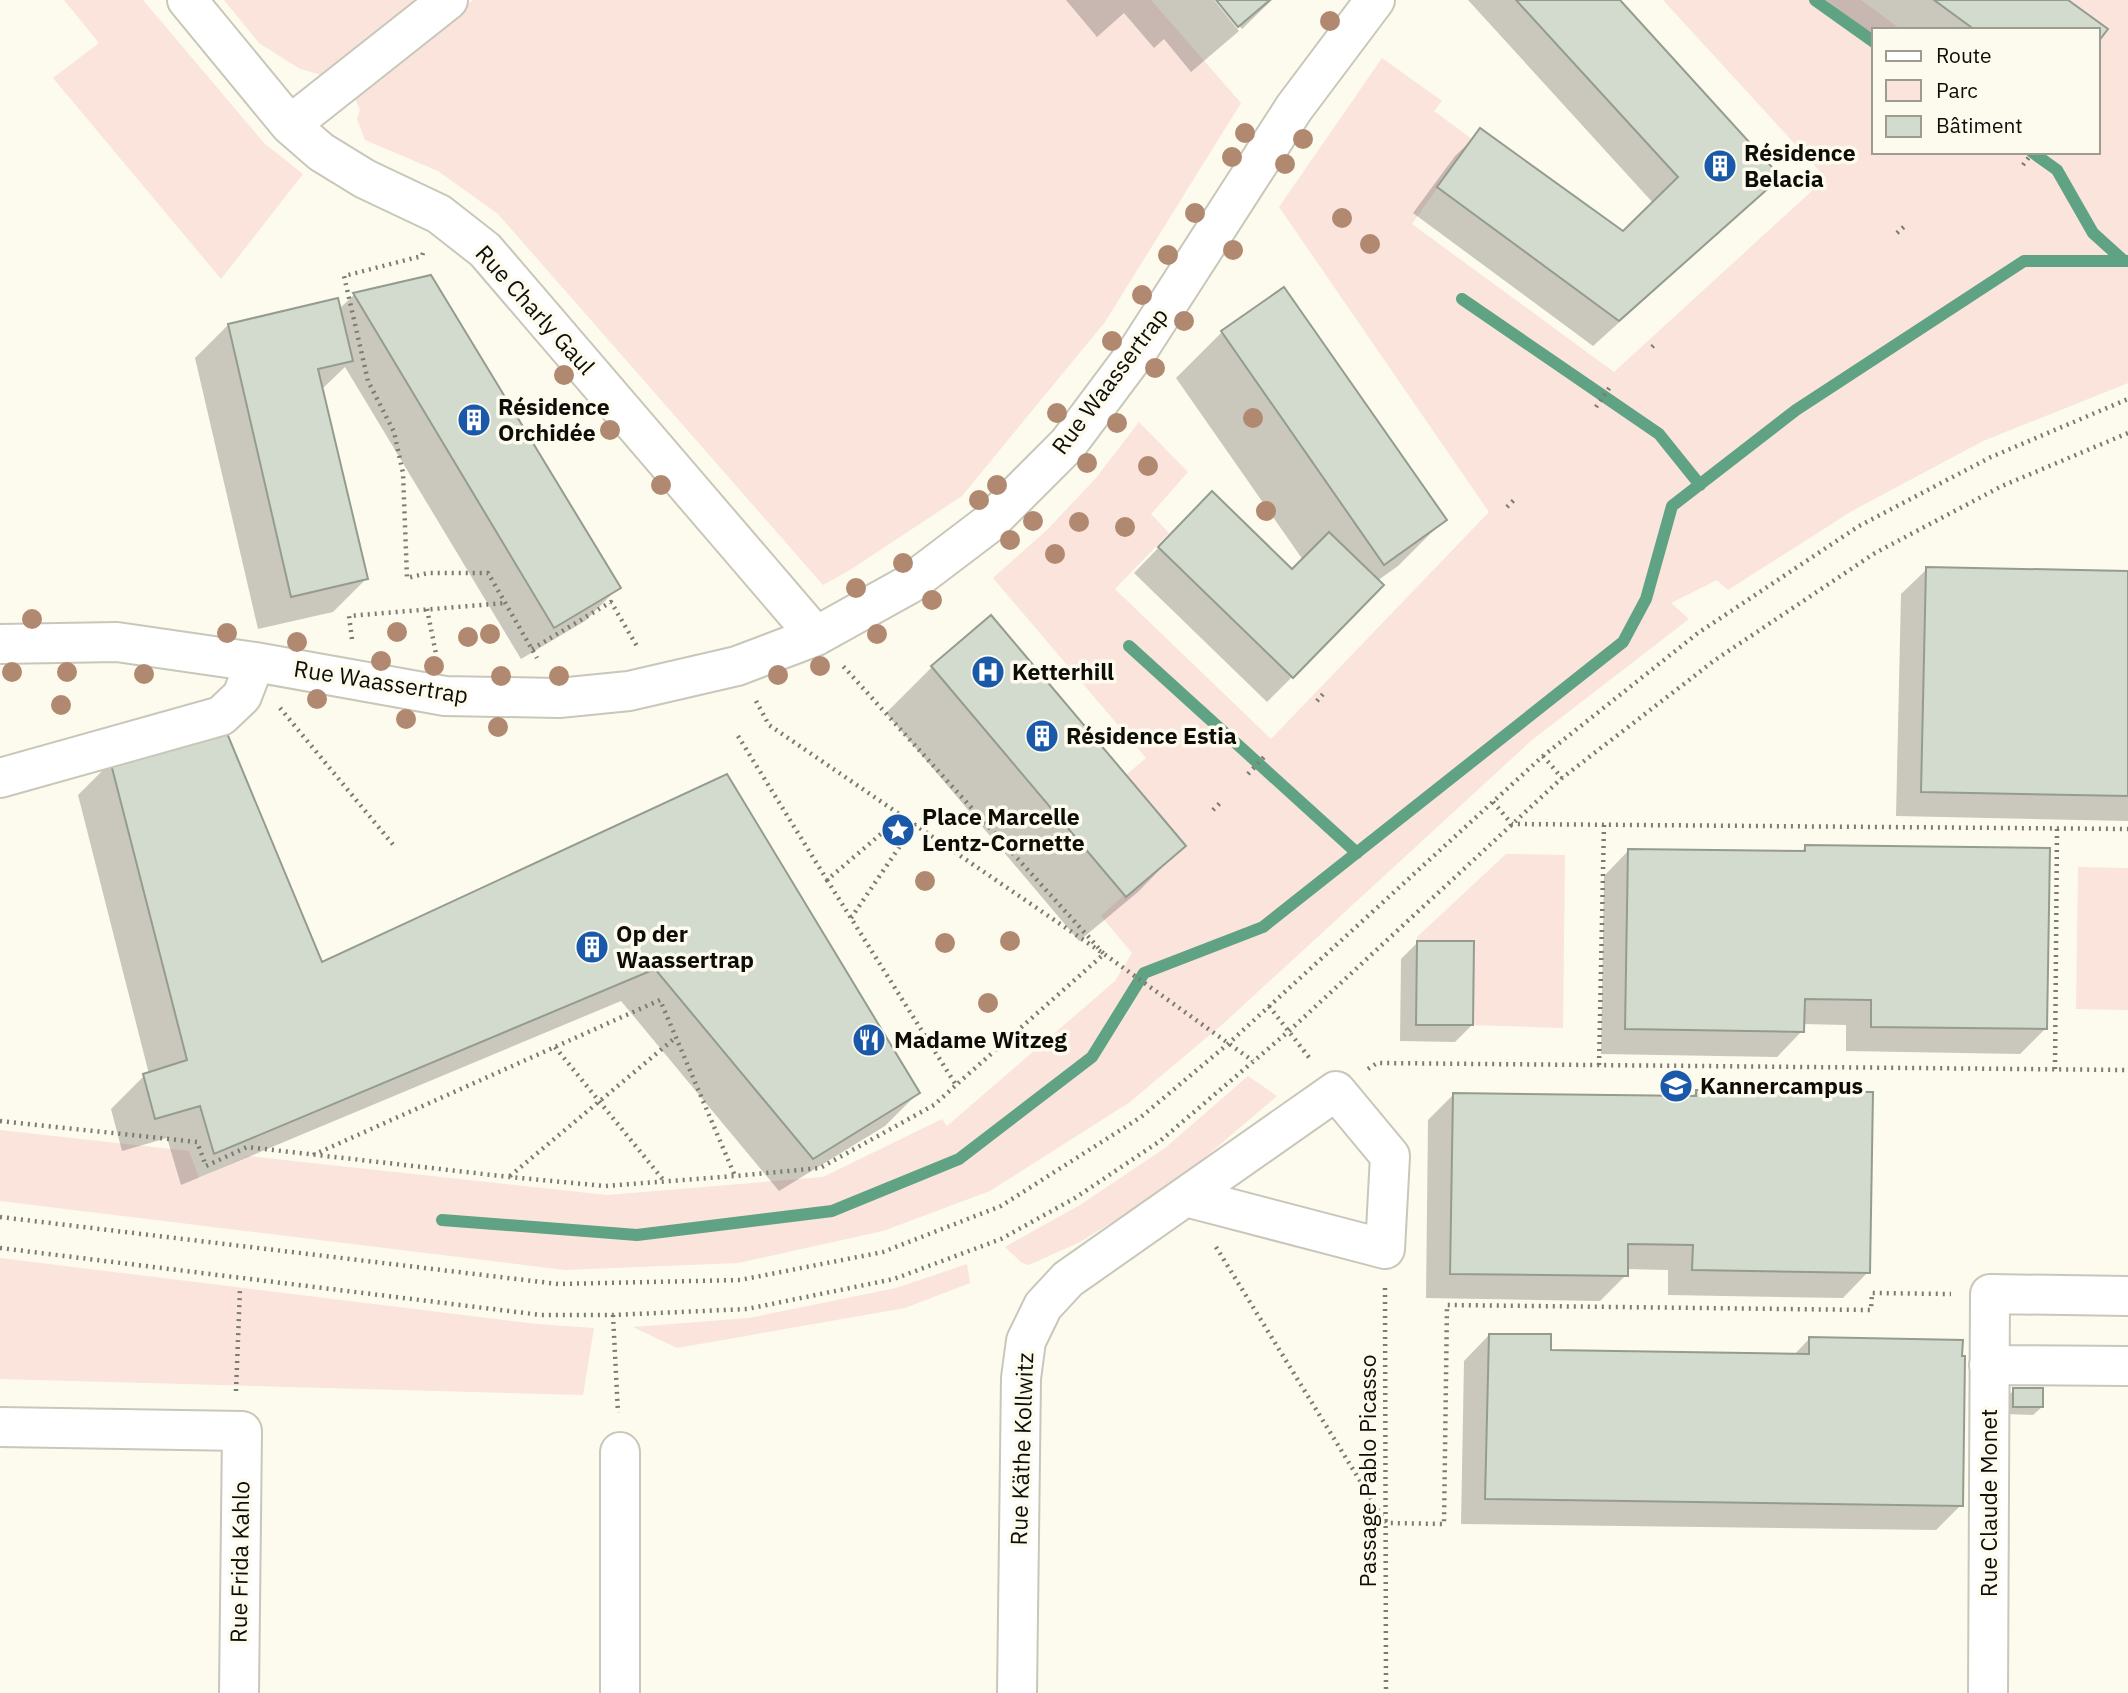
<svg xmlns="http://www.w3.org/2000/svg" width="2128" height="1693" font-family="'IBM Plex Sans',sans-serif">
	<rect width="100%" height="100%" fill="#fdfbed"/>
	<path fill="#fae4dc" d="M64 0H143L264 143 303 174 221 279 53 78 99 43Z
		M224 0H423L325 76 300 69 259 43Z
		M473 0H1151L1241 103 1105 322 962 496 850 570 823 585 498 214 438 171 365 140 357 119 360 110 353 94Z
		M1663 0H1861L1902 30H1874V152H2098V42L2108 29 2068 0H2128V383L1983 441 1852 511 1728 590 1717 580 1671 603 1689 619 1532 740 1225 1022 1130 1102 990 1191 883 1231 738 1263 565 1270 0 1201V1130L189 1151 199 1178 248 1156 607 1195 823 1177 942 1119 947 1126 1115 981 1132 953 1101 916 1125 894 1127 896 1186 846 1126 775 1146 758 993 578 1047 530 1096 478 1139 422 1188 472 1151 514 1169 533 1115 589 1271 739 1489 512 1279 207 1382 58 1442 101 1434 111 1472 139 1412 224 1614 372 1826 178Z
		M1506 854 1565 855 1563 1028 1473 1025 1474 941H1417V937Z
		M2078 867 2128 868V1010L2076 1009Z
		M1248 1076 1277 1096 1175 1183 1080 1242 1029 1265 1022 1263 1005 1247 1080 1205 1165 1148Z
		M0 1258 537 1324 594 1328 583 1395 0 1379Z
		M967 1264 970 1283 905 1308 677 1348 633 1327 749 1318 896 1288Z"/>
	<path fill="#0003" d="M1066 0H1214L1239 31 1191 72 1164 39 1154 48 1124 13 1097 37Z
		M1218 0H1272L1242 29Z
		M1468 0H1618L1753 202 1593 346 1413 213 1455 156 1481 131 1623 233 1654 204Z
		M1826 0H2065L2105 30H1874V36Z
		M354 295 618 588 585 621 521 659 345 367 321 390 366 579 333 612 258 629 195 358 228 325 339 309Z
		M1222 332 1444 520 1398 566 1377 581 1292 677 1267 702 1134 573 1187 518 1292 571 1303 560 1176 378Z
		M1927 569 2128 573V821L1896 816 1901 594Z
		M991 618 1184 845 1138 892 1079 941 886 713 932 667Z
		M111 762 321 964 726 777 918 1093 885 1126 779 1191 621 1001 181 1185 167 1138 122 1151 111 1109 144 1076 149 1074 78 795Z
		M1806 846 2046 1028 2020 1054 1846 1051V1025L1802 1024V1031L1777 1057 1601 1054 1604 876 1629 850 1800 853Z
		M1418 942 1472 1025 1455 1042 1400 1041 1401 959Z
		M1697 1091 1868 1272 1843 1298 1668 1295V1270L1626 1269V1275L1600 1301 1426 1298 1428 1120 1454 1094 1690 1098Z
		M1489 1335 1549 1352 1793 1356 1809 1339 1961 1505 1936 1530 1461 1524 1464 1361Z
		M2014 1390 2042 1407 2033 1415 2005 1414 2006 1398Z"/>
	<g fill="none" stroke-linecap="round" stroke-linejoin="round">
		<path stroke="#60a384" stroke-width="12" d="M1815 0 1874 42
			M2032 152 2057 170 2093 233 2124 261
			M1462 299 1659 434 1700 485
			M1129 646 1357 853
			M442 1220 637 1235 832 1211 959 1159 1092 1057 1144 973 1263 927 1623 642 1646 599 1672 506 1796 410 2024 261H2128"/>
	</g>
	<path fill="#d3dbce" stroke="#949c90" stroke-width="2" d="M1216 0H1270L1238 27Z
		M1516 0H1620L1781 177 1619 321 1437 187 1480 128 1623 231 1678 177Z
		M1934 0H2068L2108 29 2098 42V30H1975Z
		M431 275 621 588 554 628 353 293Z
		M1284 287 1447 520 1384 565 1221 331Z
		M338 298 353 361 318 369 368 579 291 597 228 324Z
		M1212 491 1292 569 1329 532 1384 585 1293 678 1158 547Z
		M1926 567 2128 571V796L1921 792Z
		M991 615 1186 846 1126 897 931 666Z
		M224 726 322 962 727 774 920 1093 813 1159 655 969 214 1154 200 1106 155 1119 143 1074 187 1060 110 760Z
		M1805 845 2050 848 2047 1029 1871 1027V1000L1805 999 1804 1032 1625 1029 1628 849 1805 851Z
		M1417 941H1474L1473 1025H1416Z
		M1696 1090 1873 1092 1870 1273 1692 1270 1693 1245 1628 1244V1276L1450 1274 1453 1093 1696 1096Z
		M1489 1334H1551V1350L1809 1354V1337L1963 1340 1962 1356H1965L1963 1506 1485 1499Z
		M2013 1388H2043V1407H2013Z"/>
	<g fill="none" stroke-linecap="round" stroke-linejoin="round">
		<defs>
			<path id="minor" d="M187 0 290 125 321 152 365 179 439 214 485 250 816 636
				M290 125 448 0
				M0 644 117 642 255 662 445 696 559 698 629 691 737 666 816 636 908 585 987 525 1068 444 1139 349 1294 108 1375 0
				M0 778 221 716 242 696 255 662
				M1989 1365 2128 1366
				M0 1427 242 1431 239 1693
				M620 1452V1693
				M1017 1693 1021 1378 1026 1341 1043 1306 1068 1279 1336 1091 1390 1156 1385 1249 1186 1197
				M1988 1693 1990 1294 2128 1296"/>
		</defs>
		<use href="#minor" stroke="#c8c7b9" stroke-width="42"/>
		<path stroke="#7c7b72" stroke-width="4.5" stroke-dasharray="2 5" stroke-linecap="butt" d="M2023 165 2033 152
			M1897 233 1906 225
			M423 253 422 256 344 276 368 381 394 432 403 473 407 578 428 573H488L537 658
			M1652 347 1656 343
			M1596 407 1610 387
			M1507 507 1514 500
			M427 609 436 654
			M352 639 349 616 505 603
			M532 649 611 602 638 648
			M756 701 769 725 1104 954 1253 1061
			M1317 701 1323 694
			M280 708 395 847
			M738 736 827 880 903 815
			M1543 756 1562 778
			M1248 774 1265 756
			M1493 802 1512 824 2128 829
			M1213 810 1220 803
			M827 880 956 1085 1104 954 843 666
			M851 918 915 824
			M1269 1006 1311 1060
			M555 1047 665 1182
			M1599 1065 1604 824
			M1368 1069 1377 1063 2128 1070
			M2055 1069 2057 829
			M0 1121 197 1142 206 1166 247 1147 510 1177 605 1186 735 1176 820 1168 934 1105 956 1085
			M313 1155 660 1000 735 1176
			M510 1176 675 1038
			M0 1217 558 1284 740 1280 883 1252 1001 1206 1141 1117 1229 1043 1543 756 1698 633 1859 526 1991 457 2128 399
			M1216 1247 1386 1523 1444 1524 1447 1305 1871 1310 1872 1293 1951 1294
			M0 1248 541 1315H613L747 1309 894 1279 1001 1239 1075 1198 1160 1141 1289 1031 1562 778 1715 660 1875 553 2002 486 2128 433
			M1385 1288 1386 1693
			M613 1315 618 1413
			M236 1391 240 1288"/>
		<use href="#minor" stroke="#fff" stroke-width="38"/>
	</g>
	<g fill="#b18870">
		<circle cx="1330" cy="21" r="10"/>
		<circle cx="1245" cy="133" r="10"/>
		<circle cx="1303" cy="139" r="10"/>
		<circle cx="1232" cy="157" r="10"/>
		<circle cx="1285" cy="164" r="10"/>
		<circle cx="1195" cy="213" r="10"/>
		<circle cx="1342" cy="218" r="10"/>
		<circle cx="1370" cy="244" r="10"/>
		<circle cx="1233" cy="250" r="10"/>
		<circle cx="1168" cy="255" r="10"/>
		<circle cx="1142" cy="295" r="10"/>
		<circle cx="1184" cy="321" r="10"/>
		<circle cx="1112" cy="341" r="10"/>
		<circle cx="1155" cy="368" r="10"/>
		<circle cx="564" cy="375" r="10"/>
		<circle cx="1057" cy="413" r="10"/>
		<circle cx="1253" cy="418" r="10"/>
		<circle cx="1117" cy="423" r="10"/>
		<circle cx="610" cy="430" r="10"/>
		<circle cx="1087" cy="463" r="10"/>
		<circle cx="1148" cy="466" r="10"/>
		<circle cx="661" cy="485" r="10"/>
		<circle cx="997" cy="485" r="10"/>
		<circle cx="979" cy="500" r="10"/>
		<circle cx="1266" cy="511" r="10"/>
		<circle cx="1033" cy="521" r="10"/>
		<circle cx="1079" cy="522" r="10"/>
		<circle cx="1125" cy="527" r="10"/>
		<circle cx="1010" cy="540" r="10"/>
		<circle cx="1055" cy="554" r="10"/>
		<circle cx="903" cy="563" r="10"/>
		<circle cx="856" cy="588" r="10"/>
		<circle cx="932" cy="600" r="10"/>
		<circle cx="32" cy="619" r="10"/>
		<circle cx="397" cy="632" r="10"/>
		<circle cx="227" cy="633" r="10"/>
		<circle cx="490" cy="634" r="10"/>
		<circle cx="877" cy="634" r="10"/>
		<circle cx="468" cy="637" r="10"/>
		<circle cx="297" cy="642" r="10"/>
		<circle cx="381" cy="661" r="10"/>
		<circle cx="434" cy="666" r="10"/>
		<circle cx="820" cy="666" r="10"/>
		<circle cx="12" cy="672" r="10"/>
		<circle cx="67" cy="672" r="10"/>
		<circle cx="144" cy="674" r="10"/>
		<circle cx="778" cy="675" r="10"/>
		<circle cx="501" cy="676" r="10"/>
		<circle cx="559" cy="676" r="10"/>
		<circle cx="317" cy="699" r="10"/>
		<circle cx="61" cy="705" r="10"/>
		<circle cx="406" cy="719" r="10"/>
		<circle cx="498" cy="727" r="10"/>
		<circle cx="925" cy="881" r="10"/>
		<circle cx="1010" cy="941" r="10"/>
		<circle cx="945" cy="943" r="10"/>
		<circle cx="988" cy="1003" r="10"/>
	</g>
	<defs>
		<symbol id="building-disc" viewBox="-11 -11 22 22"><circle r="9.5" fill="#1a59aa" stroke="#fdfbed"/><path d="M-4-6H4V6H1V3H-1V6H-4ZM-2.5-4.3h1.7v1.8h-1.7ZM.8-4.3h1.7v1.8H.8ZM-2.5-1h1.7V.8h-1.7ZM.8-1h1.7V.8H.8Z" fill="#fff"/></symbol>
		<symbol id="hospital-disc" viewBox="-11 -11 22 22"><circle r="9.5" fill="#1a59aa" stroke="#fdfbed"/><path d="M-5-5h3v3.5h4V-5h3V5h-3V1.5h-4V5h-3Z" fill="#fff"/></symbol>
		<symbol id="sight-disc" viewBox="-11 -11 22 22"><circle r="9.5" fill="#1a59aa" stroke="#fdfbed"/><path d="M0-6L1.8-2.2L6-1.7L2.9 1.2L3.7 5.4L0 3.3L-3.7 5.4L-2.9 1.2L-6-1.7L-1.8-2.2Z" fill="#fff"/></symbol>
		<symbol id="restaurant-disc" viewBox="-11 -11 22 22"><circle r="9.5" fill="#1a59aa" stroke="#fdfbed"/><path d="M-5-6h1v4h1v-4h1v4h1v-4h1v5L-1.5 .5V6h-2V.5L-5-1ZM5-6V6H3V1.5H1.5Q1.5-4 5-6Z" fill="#fff"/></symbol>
		<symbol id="school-disc" viewBox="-11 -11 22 22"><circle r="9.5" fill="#1a59aa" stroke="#fdfbed"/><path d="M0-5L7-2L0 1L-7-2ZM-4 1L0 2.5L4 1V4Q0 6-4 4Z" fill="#fff"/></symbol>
	</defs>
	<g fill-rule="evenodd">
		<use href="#building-disc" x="1701" y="147" width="38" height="38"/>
		<use href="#building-disc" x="455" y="401" width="38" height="38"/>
		<use href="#hospital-disc" x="969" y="653" width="38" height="38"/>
		<use href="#building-disc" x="1023" y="717" width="38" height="38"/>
		<use href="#sight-disc" x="879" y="811" width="38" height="38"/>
		<use href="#building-disc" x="573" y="928" width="38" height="38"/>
		<use href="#restaurant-disc" x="850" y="1021" width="38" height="38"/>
		<use href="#school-disc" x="1657" y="1067" width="38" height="38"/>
	</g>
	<g text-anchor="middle" stroke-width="7" stroke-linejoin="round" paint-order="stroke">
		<g font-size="23" font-weight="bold" fill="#0e0d08" stroke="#fdfbed" text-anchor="start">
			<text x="1744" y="161">Résidence<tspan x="1744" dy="26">Belacia</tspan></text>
			<text x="498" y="415">Résidence<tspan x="498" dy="26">Orchidée</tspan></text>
			<text x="1012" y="680">Ketterhill</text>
			<text x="1066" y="744">Résidence Estia</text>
			<text x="922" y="825">Place Marcelle<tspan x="922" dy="26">Lentz-Cornette</tspan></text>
			<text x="616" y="942">Op der<tspan x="616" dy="26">Waassertrap</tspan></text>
			<text x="894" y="1048">Madame Witzeg</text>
			<text x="1700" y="1094">Kannercampus</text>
		</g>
		<g font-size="23" fill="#0e0d08" stroke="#fdfbed">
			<text transform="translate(535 310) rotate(48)" y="8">Rue Charly Gaul</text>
			<text transform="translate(1110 381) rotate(-53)" y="8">Rue Waassertrap</text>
			<text transform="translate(381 682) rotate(9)" y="8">Rue Waassertrap</text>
			<text transform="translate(1022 1449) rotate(-88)" y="8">Rue Käthe Kollwitz</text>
			<text transform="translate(1368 1471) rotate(-90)" y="8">Passage Pablo Picasso</text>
			<text transform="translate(1989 1503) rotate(-90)" y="8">Rue Claude Monet</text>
			<text transform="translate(240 1562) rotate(-89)" y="8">Rue Frida Kahlo</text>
		</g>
	</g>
	<rect x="1872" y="28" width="228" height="126" fill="#fdfbed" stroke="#9d9c91" stroke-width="2"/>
	<rect x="1886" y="51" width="35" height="10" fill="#ffffff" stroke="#9d9c91" stroke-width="2"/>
	<text x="1936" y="63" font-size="21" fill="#0e0d08">Route</text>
	<rect x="1886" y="80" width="35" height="21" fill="#fae4dc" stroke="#9d9c91" stroke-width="2"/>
	<text x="1936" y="98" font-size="21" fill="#0e0d08">Parc</text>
	<rect x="1886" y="116" width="35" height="21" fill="#d3dbce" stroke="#9d9c91" stroke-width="2"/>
	<text x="1936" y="133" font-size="21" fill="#0e0d08">Bâtiment</text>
</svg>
